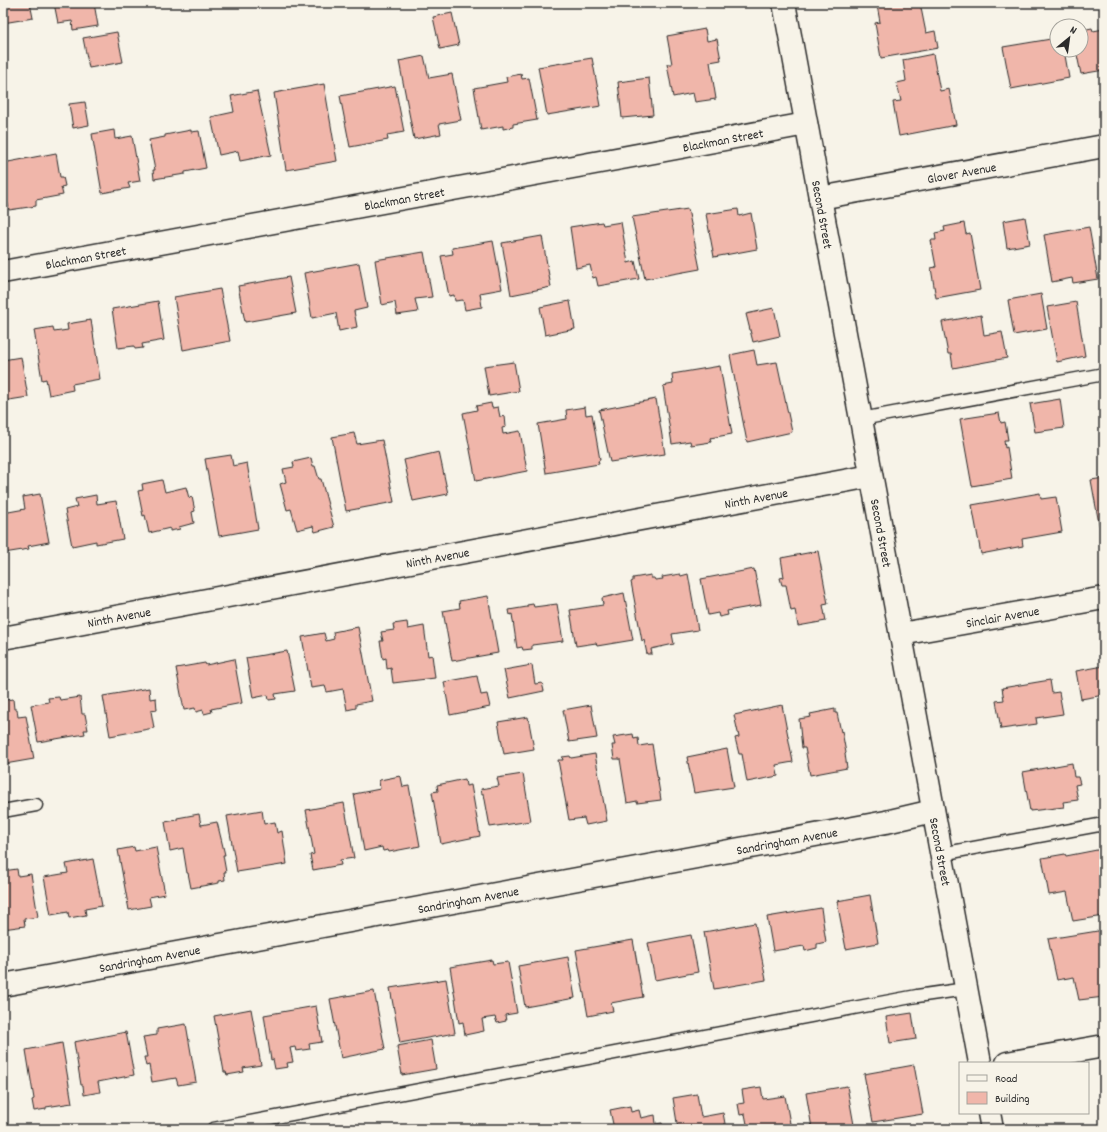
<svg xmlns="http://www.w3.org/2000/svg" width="1107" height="1132" font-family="Dekko,sans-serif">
	<rect width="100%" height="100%" fill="#f7f3e8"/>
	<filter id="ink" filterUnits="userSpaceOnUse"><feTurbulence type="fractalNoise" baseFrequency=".025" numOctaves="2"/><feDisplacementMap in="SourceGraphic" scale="8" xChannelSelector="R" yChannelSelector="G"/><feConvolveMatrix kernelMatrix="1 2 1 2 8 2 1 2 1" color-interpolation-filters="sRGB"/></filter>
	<g filter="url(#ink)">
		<path fill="#f0b6aa" stroke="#2b2b2b" d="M3 3H30L33 18 3 23Z
			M54 3H94L98 26 73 30 72 21 58 23Z
			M879 3H920L926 33 935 31 938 48 881 58 875 23 880 22 877 5H880Z
			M452 13 459 45 440 49 433 17Z
			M1092 28 1093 31 1104 29V70L1081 74 1076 50H1081V33H1083L1082 30Z
			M705 29 707 41 717 39 721 60 710 62 716 99 695 102 693 93 673 97 667 64H672L667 36Z
			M117 32 123 62 89 68 83 38Z
			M1057 38V50H1064L1069 78 1011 89 1003 47Z
			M933 54 940 91 949 89 956 125 899 136 893 102 901 101 897 83 906 81 903 60Z
			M424 56 429 78 452 74 461 120 439 124 441 134 414 139 399 61Z
			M592 58 601 106 547 115 538 67Z
			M521 74 522 79 529 78 537 120 513 124V127L503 129V126L481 130 474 88 507 82 506 77Z
			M649 78 653 115 622 118 618 82Z
			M324 84 337 161 286 170 274 93Z
			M395 86 404 132 387 135 388 140 350 147 340 96Z
			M257 91 271 155 240 161 238 151 219 155 211 117 234 112 231 96Z
			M85 102 89 125 73 128 69 104Z
			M114 130 115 139 132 136 140 181 128 183 130 188 102 193 92 134Z
			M191 130V132L199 131 206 168 185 172V174L154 179 153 170H155L149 140 165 137V135Z
			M56 153 60 177H63L65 186 61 187 63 195 36 200V206L9 210 3 179V163Z
			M688 209 700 269 645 279 632 217Z
			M738 209 739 216 751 213 757 249 714 257 706 214Z
			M1025 217 1030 244 1007 248 1003 221Z
			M602 222 603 225 621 222 628 263 635 261 639 279 598 286 596 277 593 278 590 265 576 268 570 227Z
			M964 223 966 234 970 233 980 290 936 298 931 268 936 267 931 240H936L935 233 945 231 944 227Z
			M1089 227 1098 279 1073 283 1072 278 1052 282 1044 235Z
			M542 236 551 287 511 295 502 243Z
			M493 241 502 289 480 293 482 307 465 310 463 300 455 301 454 295 449 296 441 256 453 254 452 248Z
			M424 252 432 297 415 299 418 312 397 315 395 302 382 305 375 260Z
			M359 263 367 308 354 311 357 327 339 331 336 313 312 318 304 273Z
			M289 277 296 313 245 322 238 286Z
			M220 289 230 341 183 350 174 297Z
			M1041 294 1047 329 1014 335 1008 300Z
			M158 301 164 340 142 344 143 348 135 349 134 346 118 348 112 309Z
			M570 301 575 329 545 335 540 307Z
			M1076 302 1085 356 1057 362 1047 307Z
			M774 308 780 336 753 342 746 314Z
			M981 315 984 335 1002 332 1007 358 953 368 951 354H948L942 322Z
			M91 320 100 379 72 384 73 390 49 395 46 379 42 380 34 330 53 327 54 332 68 330 67 324Z
			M754 350 757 365 777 362 792 432 747 442 730 355Z
			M21 357 28 397 3 401V360Z
			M514 362 519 391 489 396 484 366Z
			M720 366 732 434 710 438 711 442 691 445 690 441 672 444 663 386 673 384 672 374Z
			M656 399 665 454 610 462 599 410Z
			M1060 399 1064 428 1035 432 1030 404Z
			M491 403 492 408 498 407 500 417 505 416 506 427 502 428 503 434 520 431 527 471 476 481 463 413 477 410 476 406Z
			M585 407 586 415 592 414 600 460 598 461 599 464 546 473 538 424 567 419 566 410Z
			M999 413 1001 423 1005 422 1008 440H1004L1005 448 1007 447 1012 479 972 486 960 419Z
			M354 433 357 444 382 440 394 502 346 511 332 437Z
			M439 452 448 494 413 501 404 460Z
			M231 455 233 466 247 463 258 529 219 536 205 459Z
			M311 458 313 466H315L319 479H321L334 527 315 532 313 526 297 530 291 509 287 510 280 484 286 482 283 469 294 467 293 462Z
			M1104 478V528L1100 529 1091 480Z
			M162 480 165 492 186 487 189 498 192 497 195 511 192 512 194 523 179 527 180 529 170 531V528L149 533 145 515 143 516 138 491 143 490 142 484Z
			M1040 493 1041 499 1056 497 1062 532 1022 539 1023 546 981 554 972 505Z
			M40 494 49 542 28 546 29 549 4 553 3 513 25 509 23 497Z
			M96 495 97 504 116 501 123 539 96 544V541L72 546 65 510 77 507 75 499Z
			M818 551 828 604 823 605 826 621 798 626 795 610 791 611 786 585H782L780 578 784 577 781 558Z
			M754 569 761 605 727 611 728 615 719 617 718 613 708 615 701 579Z
			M680 574 681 576 688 574 698 630 672 634 674 644 651 649 652 654H647L644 640 642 641 631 582 633 581V578L651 575V578H654L655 580 663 579 662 577Z
			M624 593 633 640 597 646 596 643 576 646 570 610 603 605 602 598Z
			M488 596 498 653 452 661 443 611 460 608 459 601Z
			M533 604 534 607 557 604 563 641 532 645V649L523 650 522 647 517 648 512 614 510 615 509 610 527 607V605Z
			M407 622 408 629 424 626 428 656 432 655 435 678 393 683 391 668 387 669 386 658 383 659 380 641H383L381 632 394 630 393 624Z
			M358 627 372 701 356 704V708L347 710 343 689 327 692 325 686 311 688 302 637 324 633 326 641 334 639 333 632Z
			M287 651 295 691 275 694 276 699 269 700 268 695 253 698 246 658Z
			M234 659 242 703 211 709 212 712 204 714 203 710 196 712 195 708 184 710 176 668 205 663 206 665Z
			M532 665 535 684 542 683 544 691 510 698 504 670Z
			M1104 666V695L1081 699 1076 671Z
			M477 676 481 695 487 694 490 707 450 715 444 682Z
			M1050 680 1052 693 1059 692 1063 714 1036 718 1037 724 1001 729 996 701 1004 700 1002 688Z
			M3 687 6 700 13 699 14 709H17L18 717 26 716 34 759 5 764 3 757Z
			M149 688 150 699 156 698 157 710 151 711 154 728 110 736 103 696Z
			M59 697 60 700 80 697 82 714H85L88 730H84L85 734 38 742 31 705 49 702 48 698Z
			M591 705 597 738 569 742 563 710Z
			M782 705 793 762 776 765 778 776 747 782 742 754H739L735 738 739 737 734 715Z
			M835 709V713H837L841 732 842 731 846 753 845 754 847 768 810 775 805 748H802L799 719 811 717 810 714Z
			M528 717 534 749 504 754 498 722Z
			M633 734 634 739 638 738 639 746 652 744 661 800 637 803V801L627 803 620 759H614L612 745H615L613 737Z
			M727 749 734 787 694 793 687 757Z
			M595 754 607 821 586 825 584 818 569 820 558 760H563L562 757 570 756 571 758Z
			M1072 763 1074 777H1078L1080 784 1075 785 1078 800 1063 802 1064 807 1030 811 1023 772Z
			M523 774 531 821 490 827 484 794H482L481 789 499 786 497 778Z
			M400 776 401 777 403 787 409 786 420 846 389 852 388 850 383 851 382 847 364 851 354 794 380 789 379 781 380 780Z
			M465 779 466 786 471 785 480 836 441 844 432 792 438 791 437 785Z
			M344 803 354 858 340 860 341 865 313 870 310 855 314 854 306 810Z
			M262 810 264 824 275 822 277 833 282 831 287 864 237 872 227 816Z
			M199 814 201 825 217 822 225 855H223L226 872H224L225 880 219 881V883L191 888 188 873H187L183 848 170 851 165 822 177 820V818Z
			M134 847 135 851 156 847 165 894 149 897 151 906 129 910 118 850Z
			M1102 849 1104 859V916L1073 921 1067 892 1049 895 1042 858 1065 854 1066 856Z
			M93 859 102 906 85 909 86 915 69 918 68 912 51 915 44 877 68 873 66 864Z
			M17 869 18 876 31 874 38 917 24 919 25 926 3 929V871Z
			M870 895 878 943 846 949 837 901Z
			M821 908 826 942 817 944V948L805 951 804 946 773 951 767 917Z
			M755 923 766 980 714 989 704 932Z
			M1104 930V997L1079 1000 1074 977 1057 980 1048 939Z
			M691 935 698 972 655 980 648 943Z
			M633 940 643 997 611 1003 613 1011 588 1016 576 950Z
			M568 957 575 998 525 1007 518 966Z
			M492 960 493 964 508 962 517 1013 505 1015 506 1021 497 1023 495 1017 482 1019 484 1031 465 1035 463 1022 459 1023 450 967Z
			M446 979 455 1033 400 1043 390 988Z
			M374 991 385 1049 341 1058 330 999Z
			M316 1006 322 1042 309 1044 310 1049 296 1051 295 1047 290 1048 293 1062 287 1063 288 1067 275 1069 273 1059 271 1060 264 1015Z
			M251 1009 261 1065 243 1068 244 1072 227 1075 226 1072H224L214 1016Z
			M912 1013 916 1039 890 1043 886 1017Z
			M186 1024 196 1082 178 1085 176 1078 152 1082 149 1065 146 1066 144 1057H147L143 1037 157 1035V1029Z
			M126 1032 134 1075 98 1082 100 1092 84 1095 83 1085H81L74 1042Z
			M431 1040 436 1069 402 1075 397 1046Z
			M62 1043 72 1103 46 1107V1109L34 1111 32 1100 34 1099 26 1050Z
			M914 1065 923 1114 873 1122 864 1074Z
			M847 1086 854 1125 832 1129H827V1126L812 1128 806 1093Z
			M761 1087 763 1099 785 1096 791 1129H748L745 1114 740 1115 738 1104 744 1103 742 1090Z
			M697 1094 701 1117 723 1113 726 1129H678L673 1098Z
			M630 1106 631 1112 639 1110 641 1118 655 1115 656 1124 662 1123 663 1129H614L610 1110Z"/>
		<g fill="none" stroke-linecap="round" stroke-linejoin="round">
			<defs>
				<path id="service" d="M861 419 1104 374
					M3 811 36 805
					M941 854 1104 824
					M213 1129 917 996 966 989"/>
				<g id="minor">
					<path id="s1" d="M784 3 980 1063"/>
					<path id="s2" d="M820 198 1104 146"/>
					<path id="s3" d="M3 272 806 124"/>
					<path id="s4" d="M901 634 1104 598"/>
					<path id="s5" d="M3 638 871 476"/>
					<path id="s6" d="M3 985 886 822 933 811"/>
					<path d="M1007 1063 1104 1046"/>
					<path d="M989 1113 992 1129"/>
				</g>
			</defs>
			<use href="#service" stroke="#2b2b2b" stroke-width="15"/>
			<use href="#minor" stroke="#2b2b2b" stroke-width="25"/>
			<use href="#service" stroke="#f7f3e8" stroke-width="12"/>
			<use href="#minor" stroke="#f7f3e8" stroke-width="22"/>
		</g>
	</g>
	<g text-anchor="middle" stroke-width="3" stroke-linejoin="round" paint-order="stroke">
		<g font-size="13" fill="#2b2b2b" stroke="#f7f3e8">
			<text dy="5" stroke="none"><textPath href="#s3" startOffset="732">Blackman Street</textPath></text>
			<text dy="5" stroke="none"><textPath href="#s2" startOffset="144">Glover Avenue</textPath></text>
			<text dy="5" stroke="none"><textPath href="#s3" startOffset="408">Blackman Street</textPath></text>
			<text dy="5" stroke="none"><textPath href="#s1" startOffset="215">Second Street</textPath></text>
			<text dy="5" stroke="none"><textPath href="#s3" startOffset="84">Blackman Street</textPath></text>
			<text dy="5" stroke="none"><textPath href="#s5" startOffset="766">Ninth Avenue</textPath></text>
			<text dy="5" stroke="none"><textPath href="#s1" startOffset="539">Second Street</textPath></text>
			<text dy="5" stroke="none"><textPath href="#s5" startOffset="442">Ninth Avenue</textPath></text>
			<text dy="5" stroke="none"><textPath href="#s5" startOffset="118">Ninth Avenue</textPath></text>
			<text dy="5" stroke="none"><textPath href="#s4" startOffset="103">Sinclair Avenue</textPath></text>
			<text dy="5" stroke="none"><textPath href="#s6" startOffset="797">Sandringham Avenue</textPath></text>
			<text dy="5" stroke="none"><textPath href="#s1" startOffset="863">Second Street</textPath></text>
			<text dy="5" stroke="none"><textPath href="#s6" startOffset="473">Sandringham Avenue</textPath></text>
			<text dy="5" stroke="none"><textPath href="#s6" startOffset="149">Sandringham Avenue</textPath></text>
		</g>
	</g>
	<rect width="1107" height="1132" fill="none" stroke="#f7f3e8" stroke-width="16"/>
	<rect x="8" y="8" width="1091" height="1116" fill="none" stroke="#2b2b2b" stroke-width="1.5" filter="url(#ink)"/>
	<rect x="959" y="1062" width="130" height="52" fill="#f7f3e8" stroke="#a5a39c"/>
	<rect x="967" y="1075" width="20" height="6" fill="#f7f3e8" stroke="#a5a39c"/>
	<text x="995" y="1082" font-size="12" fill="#2b2b2b">Road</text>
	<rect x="967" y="1092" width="20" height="12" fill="#f0b6aa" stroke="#a5a39c"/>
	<text x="995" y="1102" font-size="12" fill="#2b2b2b">Building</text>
	<g transform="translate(1069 38) rotate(29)"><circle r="19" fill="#f7f3e8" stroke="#a5a39c"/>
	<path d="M0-3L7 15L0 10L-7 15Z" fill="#2b2b2b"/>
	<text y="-6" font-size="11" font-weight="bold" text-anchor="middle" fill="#2b2b2b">N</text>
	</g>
</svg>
